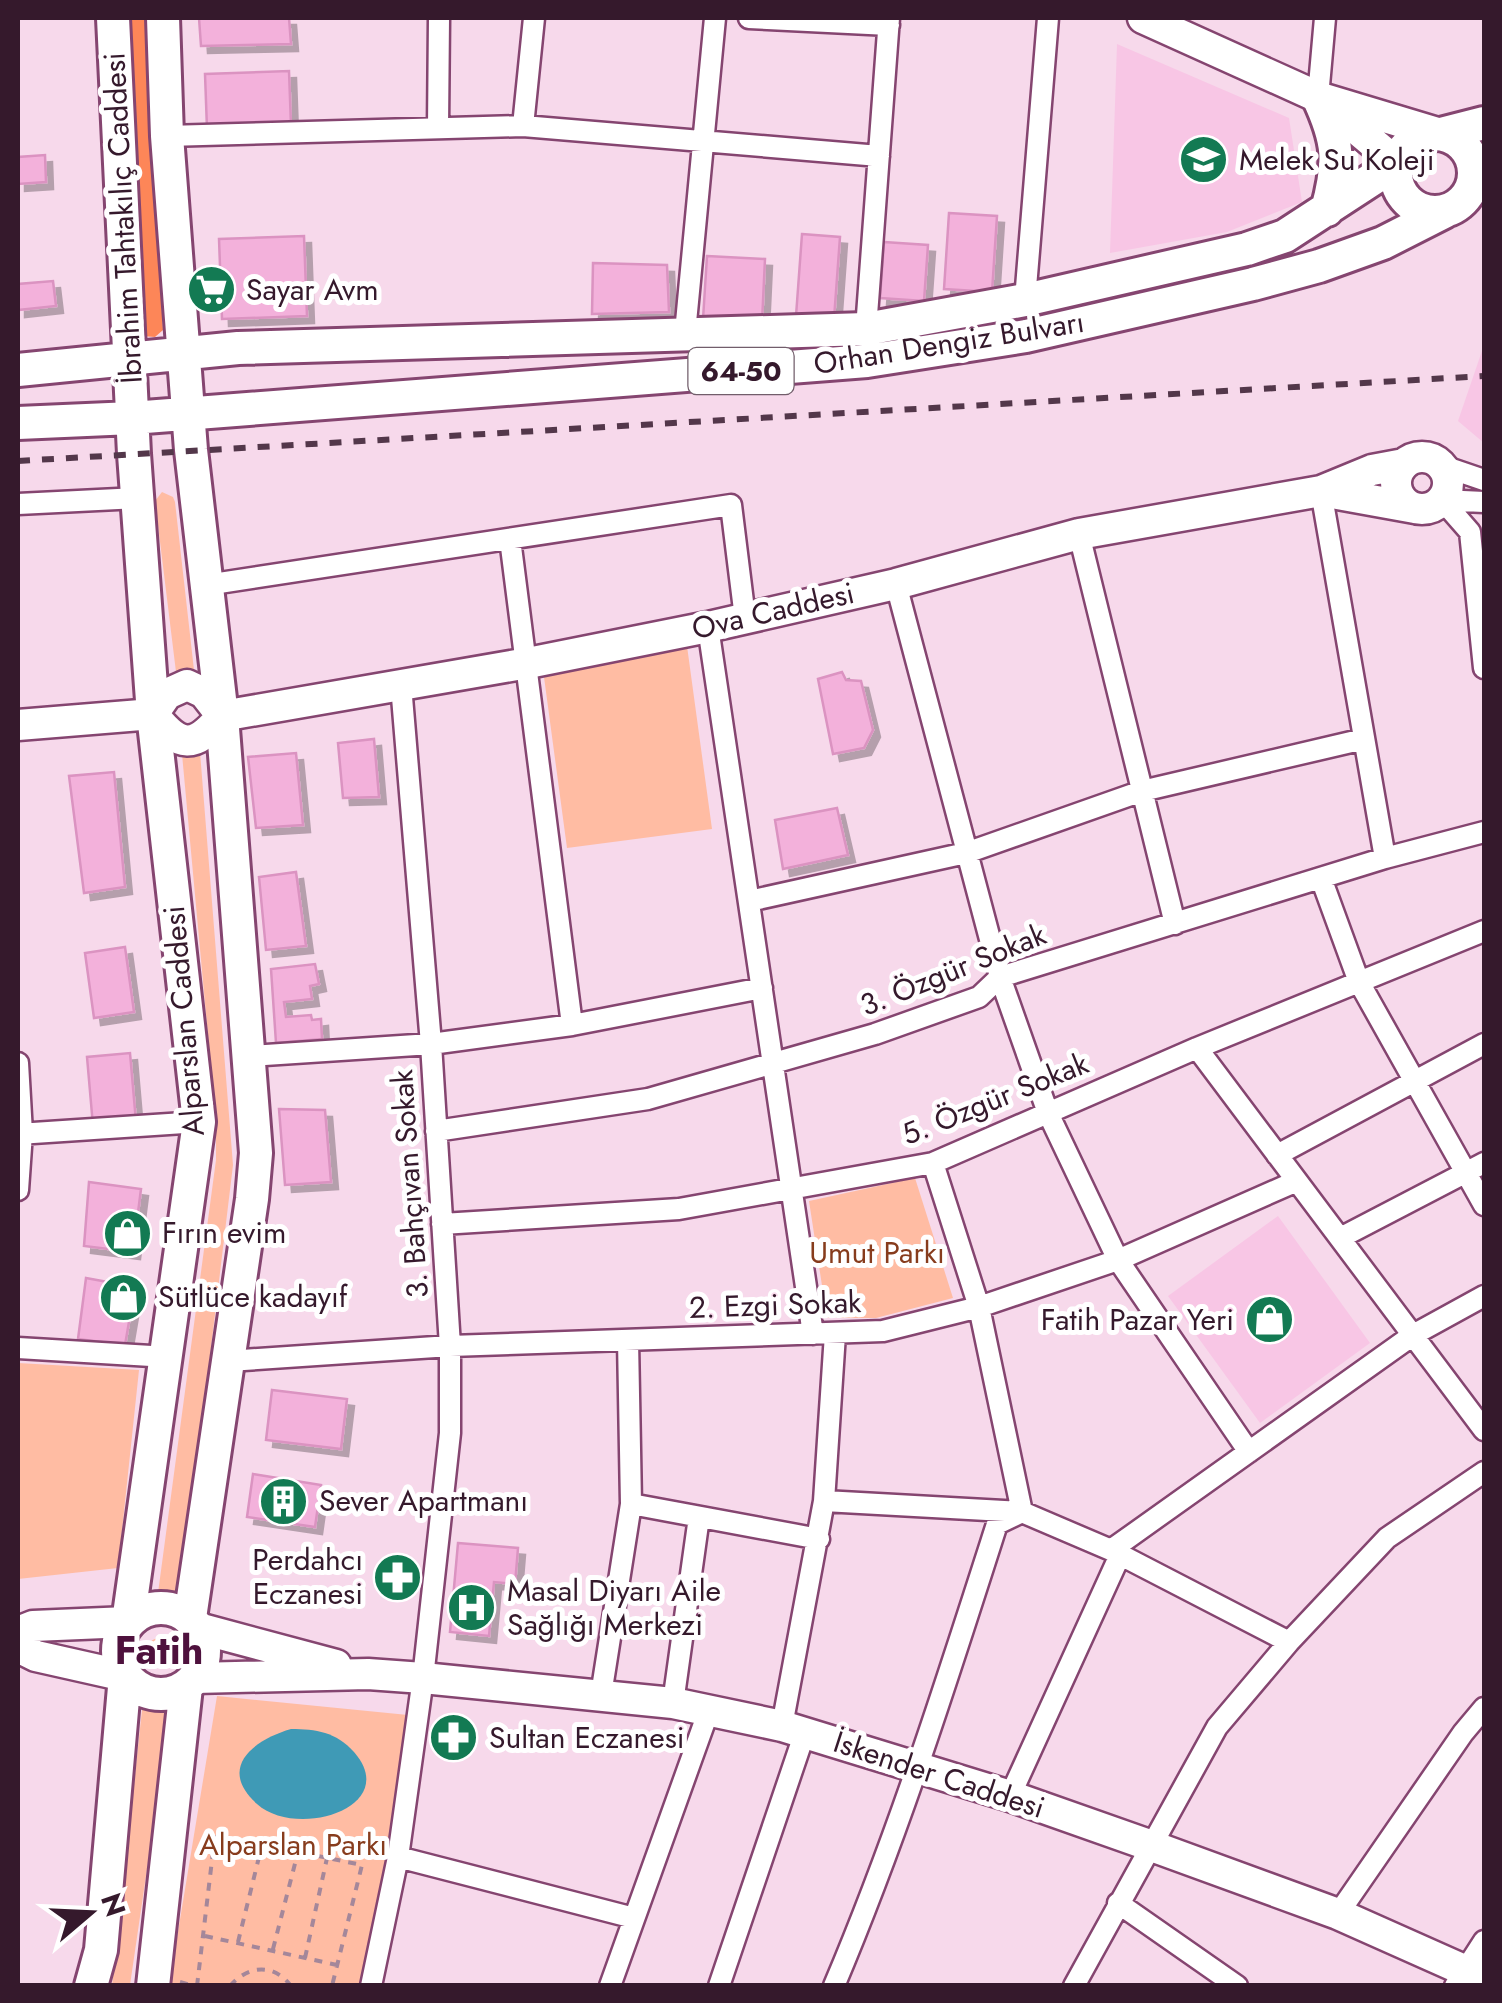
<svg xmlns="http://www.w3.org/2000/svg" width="1502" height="2003" font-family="Jost,sans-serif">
	<defs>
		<filter id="shadow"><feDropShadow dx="7" dy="7" stdDeviation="0" flood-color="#0004"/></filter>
	</defs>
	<rect width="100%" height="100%" fill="#f7d9eb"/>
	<path fill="#f8c6e5" d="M1117 44 1289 118 1302 202 1227 232 1110 253Z
		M1484 345V443L1458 421Z
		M1278 1216 1370 1343 1260 1423 1168 1296Z"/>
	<path fill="#ffbca3" d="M162 492 173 497 175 502 194 670 176 672 155 501Z
		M687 646 712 829 567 848 544 677Z
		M200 752 233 1165 181 1596 158 1593 216 1160V1122L182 754Z
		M915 1178 953 1298 876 1318H827L809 1201Z
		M18 1363 139 1370 118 1568 18 1579Z
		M146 1652a14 14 0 1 1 28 0a14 14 0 1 1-28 0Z
		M217 1696 408 1715 391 1868 360 1985 169 1986Z
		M143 1701 171 1705 130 1985 112 1986Z"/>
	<path fill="#fd8658" d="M125 18H145L163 330 155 337 141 336Z"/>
	<path fill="#3f9ab6" d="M291 1729C316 1729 336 1732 354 1752 402 1807 297 1840 257 1804 217 1768 253 1740 291 1729Z"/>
	<path fill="#f3b1db" stroke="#db93c1" stroke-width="2.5" filter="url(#shadow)" d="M199 18H289L291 44 201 46Z
		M289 71 291 126 207 129 205 74Z
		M45 155 46 182 18 184V157Z
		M949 213 997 216 992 292 944 289Z
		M802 234 840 237 834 319 796 316Z
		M304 236 307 316 222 319 219 239Z
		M884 242 928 245 924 301 880 298Z
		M707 256 765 259 762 322 703 319Z
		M593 263 667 265 669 312 592 314Z
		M53 281 56 306 18 310V284Z
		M842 672 846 680 861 681 873 730 864 748 833 754 818 679Z
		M374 739 379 797 343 798 338 743Z
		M296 753 303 825 256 828 248 757Z
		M114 772 125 887 84 893 69 776Z
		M837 808 848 855 783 869 775 820Z
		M296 872 306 946 266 950 259 877Z
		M125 947 134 1012 94 1018 85 953Z
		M315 964 319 984 310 986 312 999 284 1002 286 1017 311 1015 312 1020 321 1019 322 1039 276 1043 271 969Z
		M130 1053 136 1122 93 1126 87 1057Z
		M279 1109 325 1110 331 1182 285 1185Z
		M89 1182 141 1189 133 1252 84 1246Z
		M86 1278 135 1287 125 1345 78 1339Z
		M272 1390 347 1399 341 1449 266 1440Z
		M253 1474 321 1485 315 1527 247 1517Z
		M458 1543 518 1548 515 1584 494 1582 489 1636 450 1632Z"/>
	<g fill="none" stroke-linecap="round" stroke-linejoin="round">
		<defs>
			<path id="street" d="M749 18 889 25
				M1318 97 1325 18
				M523 126 534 18
				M438 127 439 18
				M167 136 523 126 879 156
				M1025 300 1048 18
				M866 329 889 18
				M685 333 715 18
				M1440 465 1484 480
				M1321 491 1385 858
				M1442 500 1470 532 1484 668
				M1442 500 1484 502
				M18 504 138 498
				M1079 534 1175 924
				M510 539 572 1025
				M896 584 1000 977 1048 1113 1118 1260 1249 1452
				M206 585 731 505 745 618
				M708 627 813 1334
				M1321 878 1359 982 1484 1205
				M749 901 966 853 1142 791 1364 739
				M1197 1048 1484 1430
				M249 1056 431 1044 572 1025 762 988
				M18 1063 22 1133 18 1190
				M436 1131 648 1099 875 1034 979 997 1000 977 1385 858 1484 832
				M18 1134 199 1122
				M1277 1155 1484 1044
				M442 1224 679 1209 933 1163 1197 1048 1484 931
				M1340 1238 1484 1163
				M18 1348 168 1357
				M228 1361 450 1346 883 1331 979 1307 1118 1260 1297 1181
				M824 1501 1022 1512 1111 1550 1289 1642
				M631 1504 819 1539
				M1111 1550 1413 1335 1484 1296
				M601 1695 631 1504 628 1340
				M673 1703 699 1517
				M782 1726 824 1501 835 1334
				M1010 1796 1120 1555
				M398 1857 634 1918
				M1118 1903 1237 1986
				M1338 1914 1463 1733 1484 1708
				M371 1986 398 1857 423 1678 450 1433V1346L431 1044 401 685
				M610 1986 709 1710
				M719 1986 805 1732
				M834 1986C898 1835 947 1680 997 1524L1022 1512 979 1307 933 1163
				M1074 1986 1217 1727 1289 1642 1387 1538 1484 1472
				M1455 1986 1484 1941"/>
			<path id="secondary" d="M1143 18 1318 97 1441 134
				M1328 105 1397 163
				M1396 483a26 26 0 1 1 52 0a26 26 0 1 1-52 0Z
				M1321 491 1415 508
				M153 714C180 749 194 749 222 716L528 663 708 627 896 584 1079 534 1321 491 1372 470 1404 464
				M153 714 167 694 187 685 204 693 222 716
				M18 725 153 714
				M198 1628 336 1665
				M18 1632 33 1626 128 1622
				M18 1647 36 1656 125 1676
				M195 1678 368 1674 423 1678 673 1703 782 1726 1010 1796 1149 1845 1338 1914 1484 1979"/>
			<path id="primary" d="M113 18 134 454 153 714 199 1122 128 1622
				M163 18 167 136 191 450 222 716 256 1153 252 1199 190 1618
				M1318 97C1339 142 1340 162 1327 210
				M1441 134 1484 123
				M1396 173a39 39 0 1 1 78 0a39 39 0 1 1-78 0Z
				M18 370 238 348 866 329 1025 300 1247 249 1285 236 1397 163
				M18 423 132 418 867 361 1026 336 1253 284 1319 266 1383 243 1444 212
				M118 1651a43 43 0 1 1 86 0a43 43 0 1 1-86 0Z
				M91 1986 101 1950 125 1676
				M153 1986 186 1687"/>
		</defs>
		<use href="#street" stroke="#854570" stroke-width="25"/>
		<use href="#secondary" stroke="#854570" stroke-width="35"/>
		<use href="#primary" stroke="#854570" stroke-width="38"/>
		<path stroke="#a4879a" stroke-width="4" stroke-dasharray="8 8" stroke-linecap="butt" d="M205 1936 337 1965
			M238 1942 262 1845
			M273 1949 298 1852
			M305 1958 327 1858
			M180 1982 194 1986
			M197 1986 215 1835 362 1865 332 1986
			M230 1986C248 1965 274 1963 291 1986"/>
		<use href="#street" stroke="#fff" stroke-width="20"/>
		<use href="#secondary" stroke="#fff" stroke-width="30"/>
		<use href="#primary" stroke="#fff" stroke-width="32"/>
		<path stroke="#53374a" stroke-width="6" stroke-dasharray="12 12" stroke-linecap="butt" d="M18 461 1484 376"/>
	</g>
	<defs>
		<symbol id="school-disc" viewBox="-11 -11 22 22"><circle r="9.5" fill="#137a53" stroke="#fff"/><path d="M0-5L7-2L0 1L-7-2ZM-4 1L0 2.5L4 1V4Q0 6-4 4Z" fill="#fff"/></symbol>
		<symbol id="supermarket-disc" viewBox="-11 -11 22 22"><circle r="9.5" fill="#137a53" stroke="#fff"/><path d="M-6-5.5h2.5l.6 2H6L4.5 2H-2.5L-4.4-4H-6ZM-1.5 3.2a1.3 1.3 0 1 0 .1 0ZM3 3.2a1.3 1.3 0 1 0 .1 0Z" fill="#fff"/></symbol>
		<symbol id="shop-disc" viewBox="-11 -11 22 22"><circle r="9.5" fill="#137a53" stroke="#fff"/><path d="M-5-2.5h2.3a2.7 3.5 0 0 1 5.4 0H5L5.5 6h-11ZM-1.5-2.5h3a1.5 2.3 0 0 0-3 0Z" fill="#fff"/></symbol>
		<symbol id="building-disc" viewBox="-11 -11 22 22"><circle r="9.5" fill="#137a53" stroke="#fff"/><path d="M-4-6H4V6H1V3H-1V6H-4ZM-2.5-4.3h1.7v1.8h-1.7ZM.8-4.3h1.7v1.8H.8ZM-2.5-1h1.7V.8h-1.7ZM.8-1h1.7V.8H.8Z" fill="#fff"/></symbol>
		<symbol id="pharmacy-disc" viewBox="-11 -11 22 22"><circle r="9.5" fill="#137a53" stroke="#fff"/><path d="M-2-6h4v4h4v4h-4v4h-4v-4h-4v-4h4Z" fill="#fff"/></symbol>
		<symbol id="hospital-disc" viewBox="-11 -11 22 22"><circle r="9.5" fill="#137a53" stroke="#fff"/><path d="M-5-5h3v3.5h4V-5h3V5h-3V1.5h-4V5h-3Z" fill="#fff"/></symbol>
	</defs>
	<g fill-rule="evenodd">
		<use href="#school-disc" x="1176" y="132" width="55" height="55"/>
		<use href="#supermarket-disc" x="184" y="262" width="55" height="55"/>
		<use href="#shop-disc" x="100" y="1206" width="55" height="55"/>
		<use href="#shop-disc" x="96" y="1270" width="55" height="55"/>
		<use href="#shop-disc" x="1242" y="1292" width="55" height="55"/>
		<use href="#building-disc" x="256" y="1474" width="55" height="55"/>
		<use href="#pharmacy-disc" x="370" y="1550" width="55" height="55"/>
		<use href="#hospital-disc" x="444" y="1580" width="55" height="55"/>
		<use href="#pharmacy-disc" x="426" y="1710" width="55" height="55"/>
	</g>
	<g text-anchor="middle" stroke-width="10" stroke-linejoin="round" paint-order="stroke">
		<rect fill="#fff" stroke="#725e6b" stroke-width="2.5" x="688.5" y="348" width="105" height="46" rx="8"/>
		<g font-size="28" font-weight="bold" fill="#35192c">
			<text x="741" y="381">64-50</text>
		</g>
		<g font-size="30" fill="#35192c" stroke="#fff" text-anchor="start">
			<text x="1239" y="170">Melek Su Koleji</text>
			<text x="246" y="300">Sayar Avm</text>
			<text x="162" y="1243">Fırın evim</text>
			<text x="158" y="1307">Sütlüce kadayıf</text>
			<text x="1234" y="1330" text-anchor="end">Fatih Pazar Yeri</text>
			<text x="319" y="1511">Sever Apartmanı</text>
			<text x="363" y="1570" text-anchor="end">Perdahcı<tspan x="363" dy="34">Eczanesi</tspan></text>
			<text x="507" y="1601">Masal Diyarı Aile<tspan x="507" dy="34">Sağlığı Merkezi</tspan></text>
			<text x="489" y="1748">Sultan Eczanesi</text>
		</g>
		<g font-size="30" fill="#35192c" stroke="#fff">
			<text transform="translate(123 218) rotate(-93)" y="10">İbrahim Tahtakılıç Caddesi</text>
			<text transform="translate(949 343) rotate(-9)" y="10">Orhan Dengiz Bulvarı</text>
			<text transform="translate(773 611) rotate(-13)" y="10">Ova Caddesi</text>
			<text transform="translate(953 970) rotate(-22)" y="10">3. Özgür Sokak</text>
			<text transform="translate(184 1021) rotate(-95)" y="10">Alparslan Caddesi</text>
			<text transform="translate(995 1099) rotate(-22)" y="10">5. Özgür Sokak</text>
			<text transform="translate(410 1184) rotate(-94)" y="10">3. Bahçıvan Sokak</text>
			<text transform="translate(775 1305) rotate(-2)" y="10">2. Ezgi Sokak</text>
			<text transform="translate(939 1775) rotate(18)" y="10">İskender Caddesi</text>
		</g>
		<g font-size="30" fill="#873c1d" stroke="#fff">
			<text x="877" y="1263">Umut Parkı</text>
			<text x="293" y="1855">Alparslan Parkı</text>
		</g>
		<g font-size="40" font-weight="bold" fill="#4e113d" stroke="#fff">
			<text x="159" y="1664">Fatih</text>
		</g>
	</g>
	<rect width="1502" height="2003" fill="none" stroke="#35192c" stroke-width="40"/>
	<g transform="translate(90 1913) rotate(71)" stroke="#ffffff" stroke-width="8" paint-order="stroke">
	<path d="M0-8L18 38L0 25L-18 38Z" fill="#35192c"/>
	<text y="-15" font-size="28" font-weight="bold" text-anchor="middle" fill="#35192c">N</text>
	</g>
</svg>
